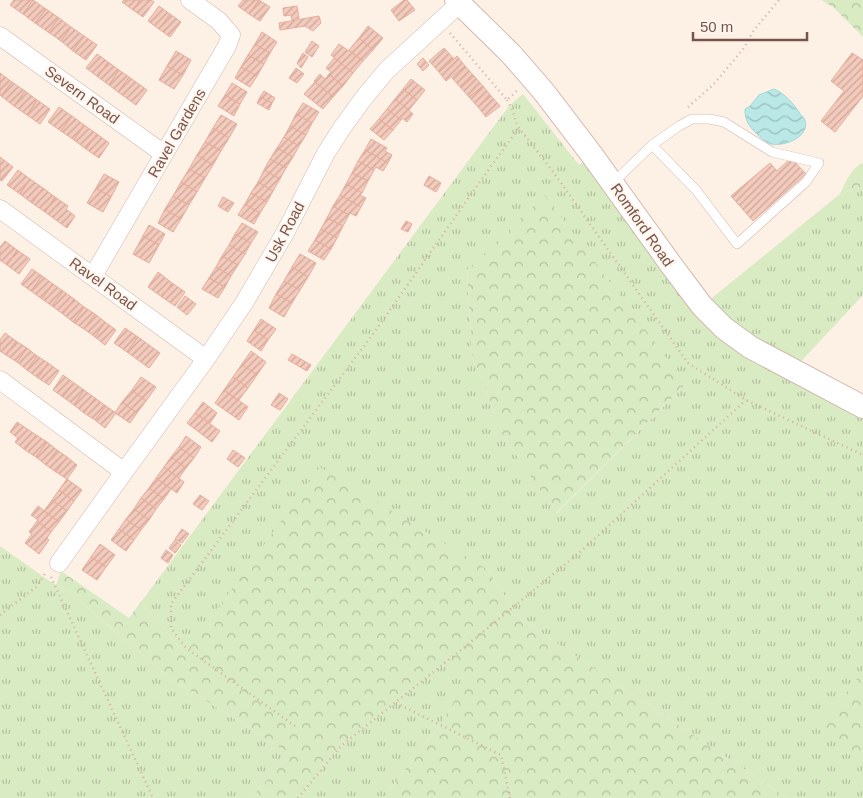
<svg xmlns="http://www.w3.org/2000/svg" width="863" height="798" font-family="Helvetica,sans-serif">
	<defs>
		<pattern id="grass-tufts" width="24" height="20" patternUnits="userSpaceOnUse" patternTransform="scale(1.25)"><rect width="24" height="20" fill="#d9ebc3"/><path d="M3 7l-1-3M5 7V3M7 7l1-3M15 17l-1-3M17 17v-4M19 17l1-3" fill="none" stroke="#b5c1a0"/></pattern>
		<pattern id="forest-crowns" width="20" height="18" patternUnits="userSpaceOnUse" patternTransform="scale(1.25)"><rect width="20" height="18" fill="#d9ebc3"/><path d="M2 6a3 3 0 1 1 6 0M12 15a3 3 0 1 1 6 0" fill="none" stroke="#b5c1a0"/></pattern>
		<pattern id="water-waves" width="16" height="10" patternUnits="userSpaceOnUse" patternTransform="scale(1.25)"><rect width="16" height="10" fill="#b9e8e7"/><path d="M0 5q4-4 8 0t8 0" fill="none" stroke="#9bbfbd"/></pattern>
		<pattern id="building-hatch" width="6" height="6" patternUnits="userSpaceOnUse" patternTransform="scale(1.25)"><rect width="6" height="6" fill="#f3cabc"/><path d="M-1 1l2-2M0 6l6-6M5 7l2-2" fill="none" stroke="#caa79b"/></pattern>
	</defs>
	<rect width="100%" height="100%" fill="#fdf0e5"/>
	<path fill="url(#grass-tufts)" fill-rule="evenodd" d="M523 94 579 165 592 155 702 306 840 194 863 186V295L793 370 863 407V798H787L519 618 488 570 185 654 141 602 509 106ZM467 270 686 384 557 513 503 436 472 354Z
		M0 546 48 580 74 596 167 676 290 754 251 798H0Z
		M450 659 469 678 440 725 383 798H298L341 746Z"/>
	<path fill="url(#forest-crowns)" d="M821 0H862L863 1V37L833 7Z
		M863 163V186L840 194C846 182 850 169 863 163Z
		M545 195 686 384 556 513 503 436 472 354 467 270Z
		M320 467 488 570 519 618 787 798H383L440 725 468 678 450 660 341 746 298 798H251L290 754 167 676 74 596 56 585 61 571 129 618 141 602 185 654Z
		M863 671V757L818 729Z"/>
	<path fill="url(#water-waves)" stroke="#9fd9da" d="M774 89C785 94 792 102 799 112 800 114 802 116 804 118 813 136 784 147 771 144 765 142 760 137 756 133 748 125 745 120 745 109L750 106 759 95Z"/>
	<path fill="url(#building-hatch)" stroke="#e7ad9c" d="M14 0H33L23 14 10 5Z
		M33 0 46 9 35 23 23 14Z
		M124 0H140L133 10 122 2Z
		M140 0H151L154 2 143 17 133 10Z
		M243 0H259L249 14 238 6Z
		M259 0 270 7 260 21 249 14Z
		M404 0H407L415 10 399 21 391 10Z
		M159 6 170 14 159 29 148 21Z
		M297 6 299 18 292 20 291 15 284 16 283 8Z
		M46 9 59 18 48 32 35 23Z
		M170 14 181 22 170 37 159 29Z
		M319 16 321 23 313 31 305 26 280 30 279 23Z
		M59 18 71 27 61 41 48 32Z
		M368 26 383 38 373 50 359 38Z
		M71 27 84 36 73 51 61 41Z
		M262 32 277 42 270 53 255 44Z
		M84 36 97 45 86 60 73 51Z
		M359 38 373 50 363 61 349 50Z
		M312 41 319 46 312 57 305 52Z
		M255 44 270 53 264 64 248 55Z
		M339 44 363 61 353 73 331 55Z
		M444 48 454 59 439 72 429 61Z
		M176 51 191 60 183 75 167 66Z
		M303 53 308 57 301 68 297 63Z
		M852 53 863 60V96L835 132 821 121 844 91 831 81Z
		M97 54 108 62 98 77 86 68Z
		M248 55 264 64 257 76 241 67Z
		M457 56 465 66 446 81 439 72Z
		M334 58 353 73 343 86 329 74 331 72 326 68Z
		M423 58 429 65 423 71 417 64Z
		M108 62 119 70 109 85 98 77Z
		M167 66 183 75 174 89 159 80Z
		M465 66 474 76 461 88 452 78Z
		M241 67 257 76 250 87 235 78Z
		M296 68 304 74 297 83 289 78Z
		M119 70 129 77 118 92 109 85Z
		M0 73 12 82 1 96 0 95Z
		M320 74 325 79 329 74 343 86 333 97 314 81Z
		M474 76 483 86 469 97 461 88Z
		M129 77 147 90 136 105 118 92Z
		M411 79 425 90 417 100 403 89Z
		M12 82 25 91 14 106 1 96Z
		M315 82 333 97 323 109 304 94Z
		M232 83 247 92 240 104 225 95Z
		M483 86 491 96 478 107 469 97Z
		M403 89 417 100 409 110 395 99Z
		M25 91 37 100 27 115 14 106Z
		M264 91 275 98 272 103 260 97Z
		M225 95 240 104 234 116 218 106Z
		M491 96 500 106 486 117 478 107Z
		M260 97 272 103 269 110 257 103Z
		M395 99 413 114 407 122 402 118 401 120 387 109Z
		M37 100 50 109 40 124 27 115Z
		M303 103 319 112 312 123 296 114Z
		M59 107 72 116 61 131 48 122Z
		M387 109 401 120 393 130 379 119Z
		M296 114 312 123 306 135 290 126Z
		M221 115 237 124 229 138 213 128Z
		M72 116 84 125 74 140 61 131Z
		M379 119 393 130 384 140 370 129Z
		M84 125 97 134 86 149 74 140Z
		M290 126 306 135 299 146 284 137Z
		M213 128 229 138 221 151 205 142Z
		M97 134 109 143 99 158 86 149Z
		M284 137 299 146 293 157 277 148Z
		M371 139 387 148 385 151 392 155 388 163 365 150Z
		M205 142 221 151 213 165 197 155Z
		M277 148 293 157 286 168 270 159Z
		M365 150 388 163 383 171 376 167 374 170 358 161Z
		M197 155 213 165 205 178 189 169Z
		M0 157 13 167 2 181 0 180Z
		M791 158 806 174 753 221 731 196 770 163 777 171Z
		M270 159 286 168 280 179 264 170Z
		M358 161 374 170 368 181 352 173Z
		M189 169 205 178 197 192 181 182Z
		M18 170 30 179 20 194 7 185Z
		M264 170 280 179 273 191 258 182Z
		M352 173 368 181 362 193 346 184Z
		M104 174 119 182 111 197 96 188Z
		M429 176 441 183 436 192 424 185Z
		M30 179 43 188 32 203 20 194Z
		M181 182 197 192 189 205 173 196Z
		M258 182 273 191 267 202 251 193Z
		M346 184 362 193 360 195 366 198 361 207 340 195Z
		M43 188 55 197 45 212 32 203Z
		M96 188 111 197 103 212 87 203Z
		M251 193 267 202 260 213 245 204Z
		M340 195 361 207 356 216 350 213 349 215 333 206Z
		M173 196 189 205 181 219 165 209Z
		M55 197 68 206 66 209 75 216 67 228 45 212Z
		M223 197 234 203 228 212 218 206Z
		M245 204 260 213 254 224 238 215Z
		M333 206 349 215 343 226 327 218Z
		M165 209 181 219 173 232 158 223Z
		M327 218 343 226 337 238 321 229Z
		M406 221 412 224 408 232 401 229Z
		M242 223 258 232 251 243 235 234Z
		M149 225 165 234 159 245 143 236Z
		M321 229 337 238 331 249 315 240Z
		M235 234 251 243 245 254 229 245Z
		M143 236 159 245 149 263 133 254Z
		M315 240 331 249 324 260 308 251Z
		M5 241 17 250 7 265 0 260V247Z
		M229 245 245 254 238 265 222 256Z
		M17 250 30 259 19 274 7 265Z
		M300 254 316 263 308 277 292 267Z
		M222 256 238 265 231 276 216 267Z
		M216 267 231 276 225 287 209 278Z
		M292 267 308 277 300 290 284 281Z
		M32 269 42 276 31 291 21 284Z
		M158 272 172 283 162 297 148 287Z
		M42 276 53 284 42 299 31 291Z
		M209 278 225 287 218 298 202 289Z
		M284 281 300 290 292 303 276 294Z
		M172 283 185 292 175 306 162 297Z
		M53 284 63 291 52 306 42 299Z
		M63 291 74 299 63 314 52 306Z
		M276 294 292 303 284 317 269 308Z
		M185 296 196 304 187 315 177 307Z
		M74 299 84 307 73 322 63 314Z
		M84 307 95 314 84 329 73 322Z
		M95 314 105 322 95 337 84 329Z
		M261 319 276 329 268 340 254 330Z
		M105 322 116 330 105 345 95 337Z
		M125 328 138 337 127 352 114 343Z
		M254 330 268 340 261 351 247 341Z
		M5 333 16 341 6 355 0 351V340Z
		M138 337 160 353 149 368 127 352Z
		M16 341 27 348 17 362 6 355Z
		M27 348 37 356 27 370 17 362Z
		M251 351 266 362 257 375 242 364Z
		M292 354 311 365 307 371 288 360Z
		M37 356 48 363 38 378 27 370Z
		M48 363 59 371 49 385 38 378Z
		M242 364 257 375 248 388 233 377Z
		M63 375 74 383 63 397 53 390Z
		M141 377 156 387 146 401 132 390Z
		M233 377 248 388 238 401 224 390Z
		M74 383 84 390 74 405 63 397Z
		M84 390 95 398 84 413 74 405Z
		M132 390 146 401 137 413 122 402Z
		M224 390 248 407 239 420 215 403Z
		M279 393 288 399 280 410 271 405Z
		M95 398 106 406 95 420 84 413Z
		M122 402 137 413 130 423 115 413Z
		M203 402 217 413 210 423 195 413Z
		M106 406 116 413 105 428 95 420Z
		M195 413 220 431 212 442 187 423Z
		M17 422 36 435 25 450 15 442 18 438 10 432Z
		M36 435 47 442 36 457 25 450Z
		M186 436 201 447 194 458 179 447Z
		M47 442 57 450 46 465 36 457Z
		M179 447 194 458 186 468 171 457Z
		M57 450 67 457 56 472 46 465Z
		M233 450 245 458 238 467 227 459Z
		M67 457 77 465 67 479 56 472Z
		M171 457 186 468 179 478 164 467Z
		M164 467 184 482 177 493 156 478Z
		M156 478 171 489 164 499 149 488Z
		M67 479 82 490 74 501 59 490Z
		M149 488 164 499 156 509 141 498Z
		M59 490 74 501 67 511 52 500Z
		M200 495 209 501 202 510 193 504Z
		M141 498 156 509 149 520 134 509Z
		M52 500 67 511 59 522 44 511Z
		M38 506 59 522 51 532 37 521 38 520 31 515Z
		M134 509 149 520 141 530 126 519Z
		M126 519 141 530 134 540 119 529Z
		M37 521 51 532 47 538 49 540 39 554 25 543 32 534 29 532Z
		M119 529 134 540 126 551 111 540Z
		M182 529 189 534 182 543 175 539Z
		M175 540 181 545 175 553 169 548Z
		M100 544 115 555 106 567 91 557Z
		M166 550 173 555 168 563 161 558Z
		M91 557 106 567 97 580 82 570Z"/>
	<g fill="none" stroke-linecap="round" stroke-linejoin="round">
		<defs>
			<path id="service" d="M613 183 652 145 679 126 692 119H709L724 122 772 152 819 163 806 182 737 244 696 190 652 145"/>
			<path id="minor" d="M0 36 164 154
				M0 209 206 359
				M93 276 227 46 231 35 219 21 190 0
				M0 380 124 472 206 359 244 303 285 233 326 153 342 128 363 99 387 70 459 4
				M59 563 124 472"/>
			<path id="tertiary" d="M456 0 511 54 544 92 592 155 672 266 702 306 724 328 750 347 863 407"/>
		</defs>
		<use href="#service" stroke="#d1b8ad" stroke-width="10"/>
		<use href="#minor" stroke="#d1b8ad" stroke-width="19"/>
		<use href="#tertiary" stroke="#d1b8ad" stroke-width="24"/>
		<path stroke="#d9ad9f" stroke-width="2.5" stroke-dasharray="1 4" stroke-linecap="butt" d="M450 33 507 100 518 90
			M507 100 513 111 515 120 519 128 554 173 688 363 746 400 863 455
			M688 107 713 85 744 48 754 30 779 0
			M51 577 153 798
			M0 615 36 587 47 571
			M396 703 501 755 510 798
			M295 726 186 648 171 628V604L376 330 479 183 519 128
			M298 798 341 746 461 650 579 553 746 400"/>
		<use href="#service" stroke="#fff" stroke-width="9"/>
		<use href="#minor" stroke="#fff" stroke-width="18"/>
		<use href="#tertiary" stroke="#fff" stroke-width="22"/>
	</g>
	<g text-anchor="middle" stroke-width="4" stroke-linejoin="round" paint-order="stroke">
		<g font-size="15" fill="#775349" stroke="#fff5ec">
			<text transform="translate(82 95) rotate(36)" y="5">Severn Road</text>
			<text transform="translate(177 133) rotate(-60)" y="5">Ravel Gardens</text>
			<text transform="translate(642 225) rotate(55)" y="5">Romford Road</text>
			<text transform="translate(285 232) rotate(-62)" y="5">Usk Road</text>
			<text transform="translate(103 284) rotate(36)" y="5">Ravel Road</text>
		</g>
	</g>
	<path d="M693 32v8h114v-8" fill="none" stroke="#775349" stroke-width="2.5"/>
	<text x="700" y="32" font-size="15" fill="#775349" stroke="#fff5ec" stroke-width="4" paint-order="stroke">50 m</text>
</svg>
